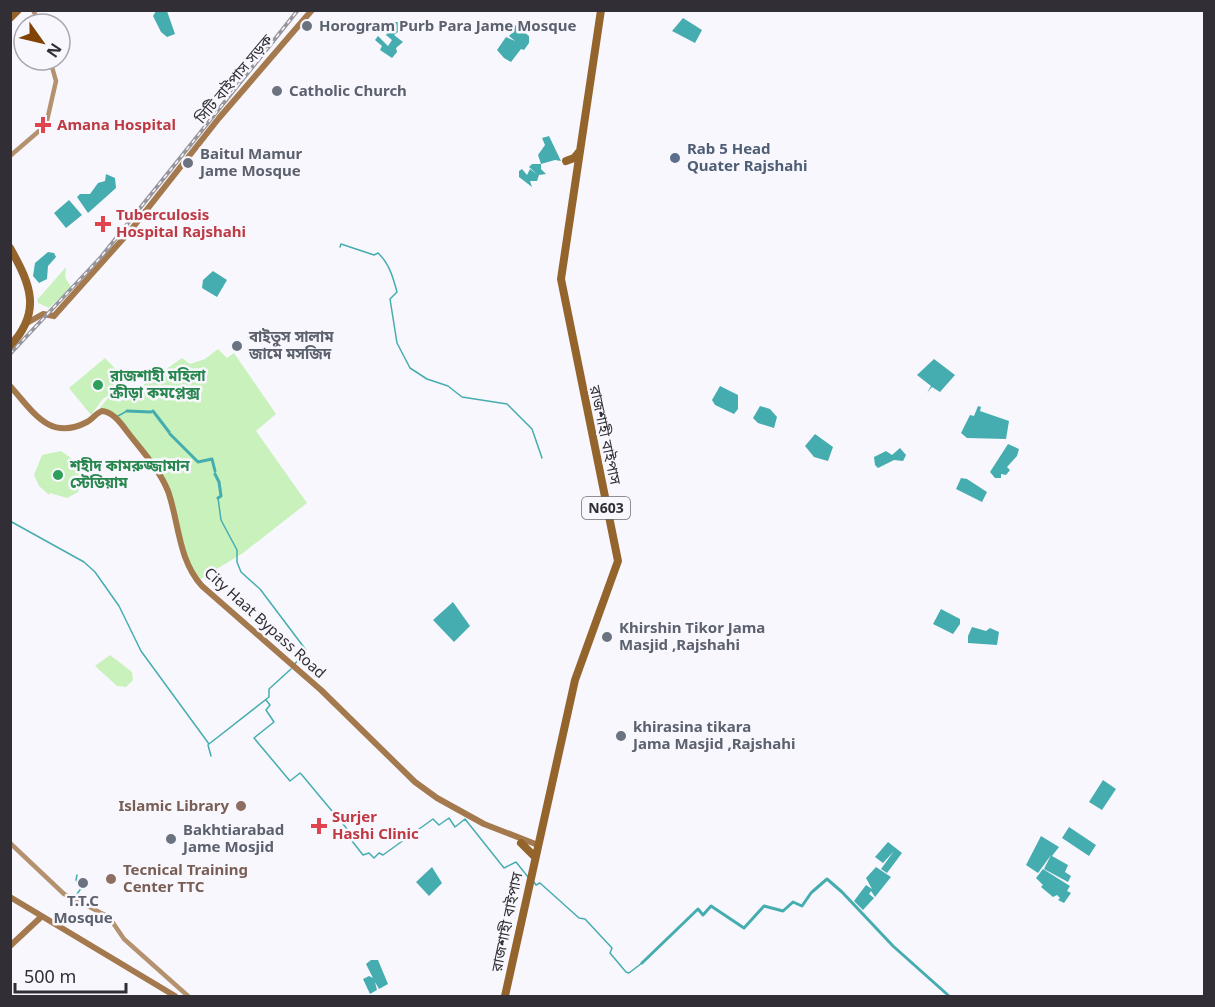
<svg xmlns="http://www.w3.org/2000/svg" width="1215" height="1007" font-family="'Noto Sans','Noto Sans Bengali',sans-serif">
	<rect width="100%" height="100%" fill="#f9f7fe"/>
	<path fill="#c8f1bc" d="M66 267 65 277 71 287 49 308 38 303 37 300Z
		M218 349 227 358 234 353 276 414 256 431 307 503 243 553 199 580 185 557 160 474 118 419 98 410 108 398 119 402 182 358 190 364 205 359Z
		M105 358 128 382 103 399 91 415 69 388Z
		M61 451 74 460 84 473 78 492 67 498 50 493 49 495 39 486 34 475 42 455Z
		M110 655 132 672 133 680 126 687 117 686 95 666Z"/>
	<path fill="#45adaf" d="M156 11H167L175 34 167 37 161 32 153 16Z
		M683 18 702 30 695 43 672 31Z
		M395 22H404L406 26 394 35 403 42 396 48 397 52 392 58 380 50 382 46 375 40 378 36 388 46 392 40 386 35Z
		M511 22 529 36V43L524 50 521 49 511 62 504 58 497 50 506 37 515 41 509 36 513 32 507 28Z
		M549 136 561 161 555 160 541 164V169L546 174 539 175 537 181H530L532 187 519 177V171L522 169 527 175 530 169 537 174 529 167 532 164H541L538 155 545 145 542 138Z
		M106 174 115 178 116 188 88 213 77 197 80 194H90L98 183 105 181Z
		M69 200 82 215 66 228 54 213Z
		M48 252 54 253 56 257 48 266 47 279 39 283 33 276 35 263Z
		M213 271 227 280 217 297 202 288 203 280Z
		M934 359 955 375 940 392 932 387 927 393 931 386 917 375Z
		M720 386 738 395V409L734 414 715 405 712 400Z
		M760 406 770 409 777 417 774 428 758 423 753 418Z
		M978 406 981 407 980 411 1009 421 1006 439 967 438 961 433 970 415 974 416Z
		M815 434 833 447 828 461 814 457 805 446Z
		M1008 444 1019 449 1017 456 1007 467 1010 470 1006 475 1001 474V478H995L990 472Z
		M900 448 906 455 903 461 894 460 878 468 875 465 874 457 886 451 892 455Z
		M961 478 967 479 987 492 982 502 956 489Z
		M453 602 470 626 454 642 433 620Z
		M941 609 960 619V624L953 634 933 624Z
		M972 627 986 631 990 628 999 632 997 645 968 643V636Z
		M1103 780 1116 789 1102 810 1089 802Z
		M1069 827 1096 845 1089 856 1062 838Z
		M1041 836 1059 847 1052 856 1068 865 1065 872 1071 876 1068 882 1044 869 1051 855 1038 873 1026 865Z
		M888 842 902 853 887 873 881 869 894 851 883 863 875 857Z
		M432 867 442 883 429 896 416 882Z
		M876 867 891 877 875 897 871 891 869 894 874 898 863 910 854 901 866 885 872 889 866 878Z
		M1043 869 1070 886 1067 891 1071 893 1064 903 1058 900 1060 898 1057 895 1053 897 1041 887 1043 885 1036 878Z
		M371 960H378L388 984 379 989 375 982 377 990 370 994 363 979 369 976 373 978 366 964Z"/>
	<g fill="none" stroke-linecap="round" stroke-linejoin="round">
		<path stroke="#45adaf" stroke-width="1.5" d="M340 247 341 244 374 255 378 253C389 263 393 277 397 292L390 299 397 343 410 368 427 379 448 386 462 397 507 404 532 429 542 458
			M118 416 127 411
			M215 473V474
			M218 498 221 520 237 550V562L241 572 260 589 306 650 294 665
			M10 521 84 562 95 572 119 606 141 651 209 744 269 697V689L291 669
			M266 700 270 705 266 710 274 722 254 738 290 781 300 773 302 775 352 835V841L363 855 369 853 374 858 379 853 383 855 433 819 439 825 449 818 455 827 465 819 504 868 516 862 528 877
			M208 745 211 756
			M534 882 536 885 540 883 579 918 585 919 612 948 610 953 626 972 629 973 642 963
			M75 897 82 887 76 880 77 875"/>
		<path stroke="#45adaf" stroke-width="3" d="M127 411 151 412
			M153 411 169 432
			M170 434 198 462 212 459 215 471
			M215 474 219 482 221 496 218 498
			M812 892 827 879 842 892 893 946 949 996
			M642 963 698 909 703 915 711 906 744 928 764 906 783 911 793 902 802 906 811 893"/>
		<path stroke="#b5926f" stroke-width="4.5" d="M33 10 40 24
			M10 156 46 125 56 81 50 60
			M10 843 64 894 109 917 124 939 188 996"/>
		<path stroke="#a4794d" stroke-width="6" d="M54 316 130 231 219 118 312 10
			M25 324 43 314 54 316
			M10 386C33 411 49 442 87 422 93 419 96 413 102 411 114 412 122 425 129 434 143 452 159 469 168 491 179 522 178 560 202 586L321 690 415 782 437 798 484 824 538 845
			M10 897 175 996
			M10 946 40 918"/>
		<path stroke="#94642d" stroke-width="8" d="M10 18 18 10
			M566 161 574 158 579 152
			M10 248C31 285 42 312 10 346
			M521 843 535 857
			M505 996 575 680 618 561 561 279 601 10"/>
		<defs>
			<path id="rail" d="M10 354 101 257 298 10"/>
		</defs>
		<use href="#rail" stroke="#97959c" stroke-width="4"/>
		<use href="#rail" stroke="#f9f7fe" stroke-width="1.5" stroke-dasharray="4.5" stroke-linecap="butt"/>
	</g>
	<g fill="#6b7280" stroke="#f9f7fe" stroke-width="2">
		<circle cx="307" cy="26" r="6"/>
		<circle cx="277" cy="91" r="6"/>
		<circle cx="188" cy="163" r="6"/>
		<circle cx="237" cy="346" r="6"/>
		<circle cx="607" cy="637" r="6"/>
		<circle cx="621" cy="736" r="6"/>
		<circle cx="171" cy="839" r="6"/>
		<circle cx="83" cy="883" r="6"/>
	</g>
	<g fill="#e0444e" stroke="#f9f7fe" stroke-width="2">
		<path d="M40 116h6v6h6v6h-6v6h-6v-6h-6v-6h6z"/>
		<path d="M100 215h6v6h6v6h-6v6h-6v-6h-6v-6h6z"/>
		<path d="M316 817h6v6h6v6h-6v6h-6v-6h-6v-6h6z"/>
	</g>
	<circle fill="#5c6f8a" stroke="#f9f7fe" stroke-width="2" cx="675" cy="158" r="6"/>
	<g fill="#2e9e5b" stroke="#f9f7fe" stroke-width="2">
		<circle cx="98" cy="385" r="6"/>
		<circle cx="58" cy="475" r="6"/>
	</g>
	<g fill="#8d6e63" stroke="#f9f7fe" stroke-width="2">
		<circle cx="241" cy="806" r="6"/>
		<circle cx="111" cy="879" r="6"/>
	</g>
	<g text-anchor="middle" stroke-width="5" stroke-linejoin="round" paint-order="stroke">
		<rect fill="#f9f7fe" stroke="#6d6b71" stroke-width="1.5" x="582" y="497" width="48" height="22" rx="4.5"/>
		<g font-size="14" font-weight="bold" fill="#312f35">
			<text x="606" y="513">N603</text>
		</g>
		<g font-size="15" font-weight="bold" fill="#5b616d" stroke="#f9f7fe" text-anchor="start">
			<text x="319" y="31">Horogram Purb Para Jame Mosque</text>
			<text x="289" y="96">Catholic Church</text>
			<text x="200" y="159">Baitul Mamur<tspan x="200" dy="17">Jame Mosque</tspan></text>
			<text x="249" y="342">বাইতুস সালাম<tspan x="249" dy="17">জামে মসজিদ</tspan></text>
			<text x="619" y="633">Khirshin Tikor Jama<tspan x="619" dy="17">Masjid ,Rajshahi</tspan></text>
			<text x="633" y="732">khirasina tikara<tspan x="633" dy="17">Jama Masjid ,Rajshahi</tspan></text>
			<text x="183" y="835">Bakhtiarabad<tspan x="183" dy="17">Jame Mosjid</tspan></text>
			<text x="83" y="906" text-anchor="middle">T.T.C<tspan x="83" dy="17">Mosque</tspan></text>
		</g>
		<g font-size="15" fill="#312f35" stroke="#f9f7fe">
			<text transform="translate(234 79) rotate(-50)" y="5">সিটি বাইপাস সড়ক</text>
			<text transform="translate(605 435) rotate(78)" y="5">রাজশাহী বাইপাস</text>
			<text transform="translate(265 623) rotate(42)" y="5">City Haat Bypass Road</text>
			<text transform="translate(507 922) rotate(-78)" y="5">রাজশাহী বাইপাস</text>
		</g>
		<g font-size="15" font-weight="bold" fill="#be3a42" stroke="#f9f7fe" text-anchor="start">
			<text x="57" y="130">Amana Hospital</text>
			<text x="116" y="220">Tuberculosis<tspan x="116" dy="17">Hospital Rajshahi</tspan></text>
			<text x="332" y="822">Surjer<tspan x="332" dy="17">Hashi Clinic</tspan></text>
		</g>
		<g font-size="15" font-weight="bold" fill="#4e5e75" stroke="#f9f7fe" text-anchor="start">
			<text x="687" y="154">Rab 5 Head<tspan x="687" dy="17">Quater Rajshahi</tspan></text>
		</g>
		<g font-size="15" font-weight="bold" fill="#27864d" stroke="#f9f7fe" text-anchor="start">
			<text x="110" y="381">রাজশাহী মহিলা<tspan x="110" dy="17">ক্রীড়া কমপ্লেক্স</tspan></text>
			<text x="70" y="471">শহীদ কামরুজ্জামান<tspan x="70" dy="17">স্টেডিয়াম</tspan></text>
		</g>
		<g font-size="15" font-weight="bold" fill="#785e54" stroke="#f9f7fe" text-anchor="end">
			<text x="229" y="811">Islamic Library</text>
			<text x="123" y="875" text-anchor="start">Tecnical Training<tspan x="123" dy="17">Center TTC</tspan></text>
		</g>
	</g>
	<rect width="1215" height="1007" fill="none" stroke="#312f35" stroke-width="24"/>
	<g transform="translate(42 42) rotate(124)"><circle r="28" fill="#f9f7fe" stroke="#a9a7ae" stroke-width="1.5"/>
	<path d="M0-4.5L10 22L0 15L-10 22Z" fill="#814304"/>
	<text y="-9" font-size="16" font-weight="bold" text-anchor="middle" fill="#312f35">N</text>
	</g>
	<path d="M15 983v9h111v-9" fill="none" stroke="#312f35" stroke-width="3"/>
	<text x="24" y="983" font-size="18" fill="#312f35" stroke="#f9f7fe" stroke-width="4.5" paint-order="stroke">500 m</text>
</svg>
